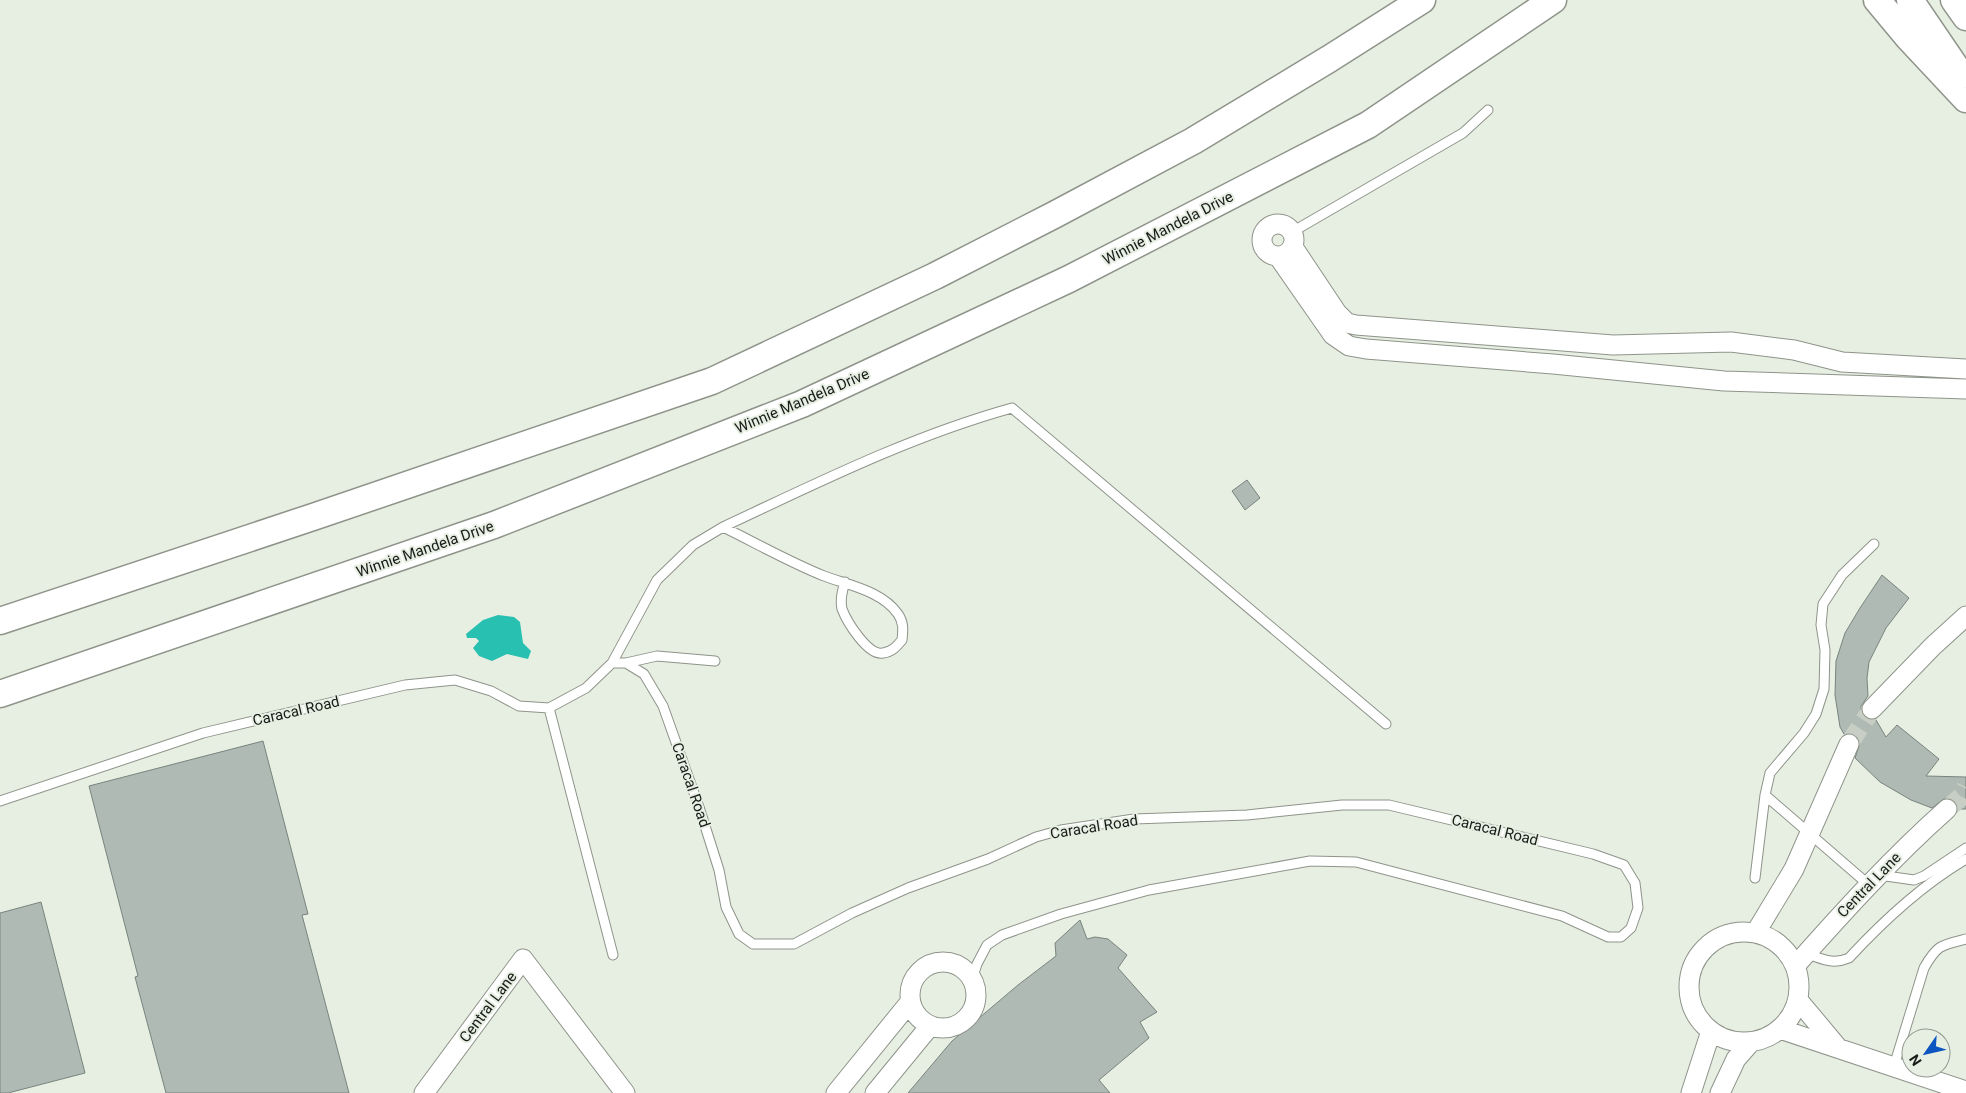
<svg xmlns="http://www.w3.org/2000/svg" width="1966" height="1093" font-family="Roboto,sans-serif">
	<rect width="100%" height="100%" fill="#e7eee2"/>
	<path fill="#28c1b1" d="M498 615 514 617 520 622 523 643 531 651 528 659 507 654 492 661 479 656 473 648 479 641 476 638H467L466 634 483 620Z"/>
	<path fill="#aebab3" stroke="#78847d" d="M1247 480 1260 498 1245 510 1232 491Z
		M1882 575 1909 598 1886 628 1869 662 1867 678 1868 696 1861 706V713L1869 720H1876L1886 737 1897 725 1939 759 1926 776 1966 777V809H1958L1955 801 1945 798 1932 808 1911 800 1880 782 1855 758 1860 743 1858 738 1853 734H1844L1840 727 1835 695 1836 661 1845 633 1860 608Z
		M263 741 308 914 302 915 349 1093H166L135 977 138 976 89 786Z
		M41 902 85 1073 8 1093H0V913Z
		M1080 920 1087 939 1095 937 1108 939 1127 955 1118 968 1157 1012 1140 1022 1149 1038 1099 1080 1110 1093H908L952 1041 1018 985 1056 956 1055 943Z"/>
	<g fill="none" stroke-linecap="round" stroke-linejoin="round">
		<path stroke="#c8cec4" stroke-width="19" stroke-dasharray="19 9" stroke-linecap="butt" d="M1849 744 1872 709
			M1947 809 1961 797 1966 787"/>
		<defs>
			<path id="lane" d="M1292 232 1463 133 1488 110
				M723 527C817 483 911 436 1012 408L1386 724
				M612 663 657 580 693 545 723 527C756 543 789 562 824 576 848 585 882 591 898 614 904 623 903 630 902 640 897 646 892 652 883 653 868 656 847 622 842 609 840 600 842 591 845 582
				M626 663 657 656 715 661
				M549 708 613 955
				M0 801 203 733 405 685 455 680 491 691 519 706 549 708 586 688 612 663H626L644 674 663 706 699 807 719 870 726 907 739 934 753 944H794L852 913 908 888 988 859 1036 837 1061 830 1134 819 1247 815 1342 805H1389L1593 854 1624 865 1635 883 1638 908 1631 928 1621 937H1608L1562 916 1356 862 1310 861 1149 890 1061 914 1002 935 987 945 977 964 972 979
				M1879 875 1914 880 1924 876 1966 848
				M1755 878 1765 795
				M1869 885 1765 795 1770 773 1804 733 1816 714 1824 689 1825 650 1821 625 1823 604 1842 575 1874 544
				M1806 953C1821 959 1833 965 1849 958 1884 920 1922 885 1966 859
				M1894 1066 1924 968C1937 945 1941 945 1966 939"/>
			<path id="street" d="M1262 240a16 16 0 1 1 32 0a16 16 0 1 1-32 0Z
				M1293 247 1337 313 1347 323 1356 325 1613 345 1731 342 1794 350 1842 362 1966 369
				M1278 256 1333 335 1349 346 1366 349 1553 364 1724 381 1966 389
				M1872 709 1933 646 1966 616
				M1689 987a55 55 0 1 1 110 0a55 55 0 1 1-110 0Z
				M1756 932 1794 869 1849 744
				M910 995a33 33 0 1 1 66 0a33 33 0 1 1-66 0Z
				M1796 965C1844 911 1893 857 1947 809
				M1798 1000 1839 1049
				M1780 1029 1966 1091
				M424 1093 523 959 625 1093
				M836 1093 910 1002
				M875 1093 930 1026
				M1691 1093 1711 1031
				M1720 1093 1736 1059 1751 1042"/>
			<path id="secondary" d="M1877 0 1907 36 1966 99
				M1910 0 1961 75
				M1954 0 1966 17
				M0 621 313 517 712 381 935 276 1054 215 1193 141 1329 59 1422 0
				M0 694 494 525 802 404 1069 279 1368 125 1553 0"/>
		</defs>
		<use href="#lane" stroke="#8e948a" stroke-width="11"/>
		<use href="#street" stroke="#8e948a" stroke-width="21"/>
		<use href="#secondary" stroke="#8e948a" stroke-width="29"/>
		<use href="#lane" stroke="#fff" stroke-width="9"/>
		<use href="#street" stroke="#fff" stroke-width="19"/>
		<use href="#secondary" stroke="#fff" stroke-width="26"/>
	</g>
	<g text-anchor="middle" stroke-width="4" stroke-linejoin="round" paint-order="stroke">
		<g font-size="15" fill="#181b17" stroke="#e7eee2">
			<text transform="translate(1168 228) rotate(-27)" y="5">Winnie Mandela Drive</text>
			<text transform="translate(802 401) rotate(-23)" y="5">Winnie Mandela Drive</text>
			<text transform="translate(425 549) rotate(-19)" y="5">Winnie Mandela Drive</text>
			<text transform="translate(296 711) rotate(-13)" y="5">Caracal Road</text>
			<text transform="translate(691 785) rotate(71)" y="5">Caracal Road</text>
			<text transform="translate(1094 827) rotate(-9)" y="5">Caracal Road</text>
			<text transform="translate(1495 830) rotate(14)" y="5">Caracal Road</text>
			<text transform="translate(1869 885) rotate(-46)" y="5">Central Lane</text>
			<text transform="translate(488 1007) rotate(-53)" y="5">Central Lane</text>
		</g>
	</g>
	<g transform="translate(1926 1053) rotate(236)"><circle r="24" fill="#e7eee2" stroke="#949a91"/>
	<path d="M0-4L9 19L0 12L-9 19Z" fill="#0d55c0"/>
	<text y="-8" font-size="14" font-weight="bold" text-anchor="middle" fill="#181b17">N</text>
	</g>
</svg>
